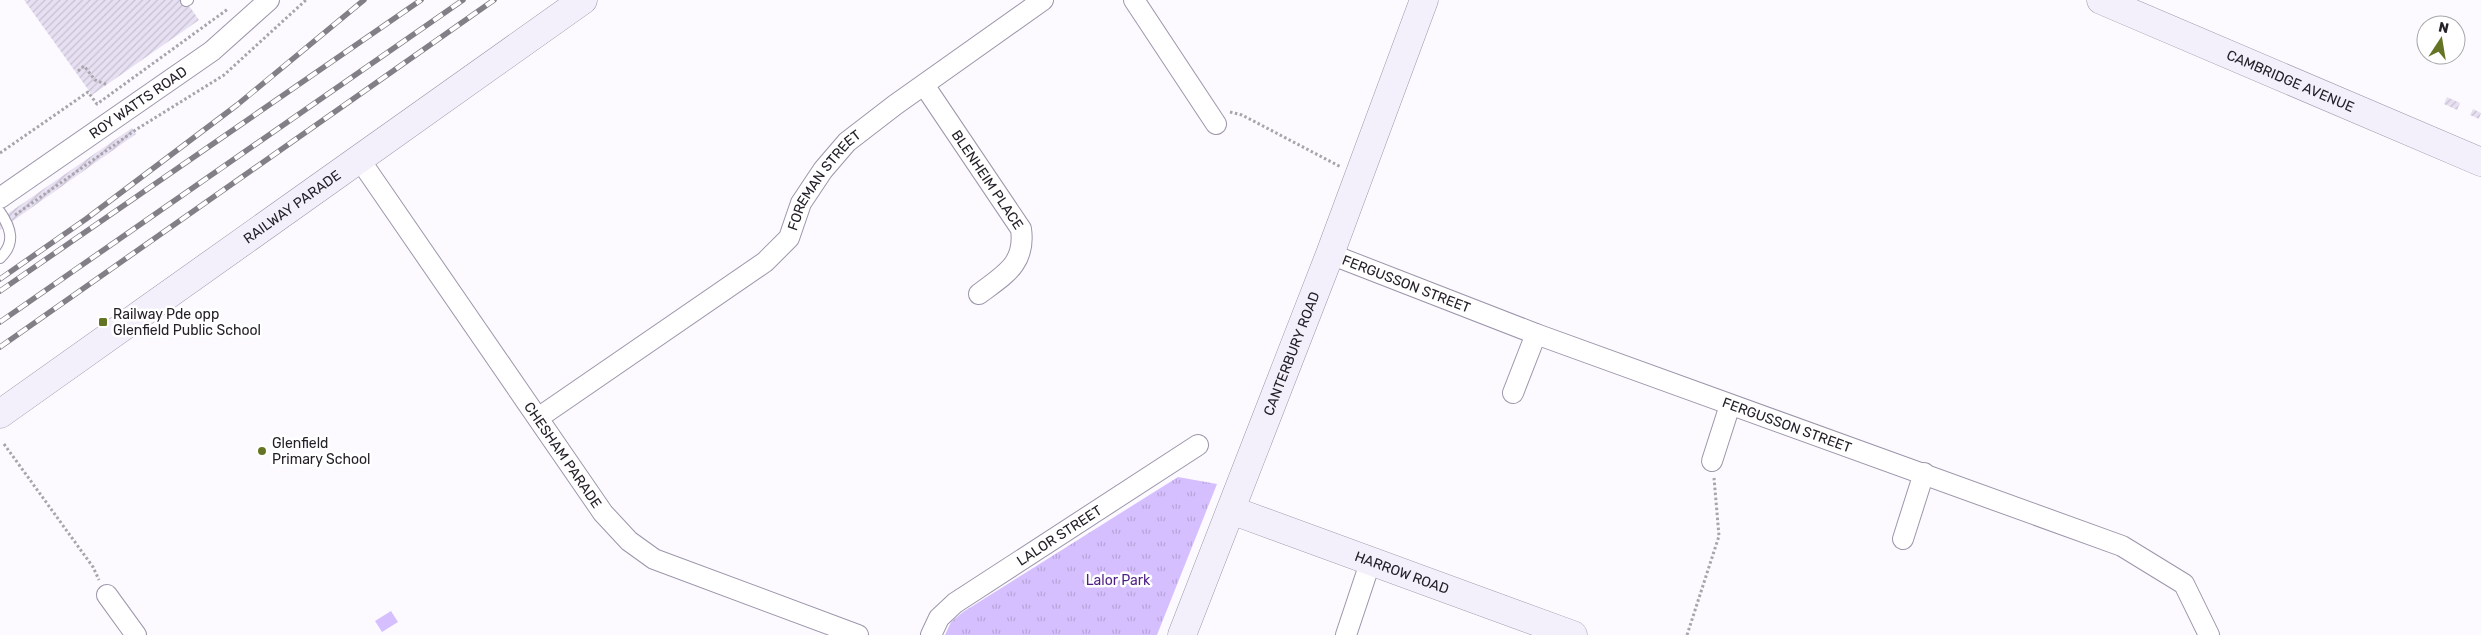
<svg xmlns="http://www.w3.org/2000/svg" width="2481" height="635" font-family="Rubik,sans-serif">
	<defs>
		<pattern id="park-tufts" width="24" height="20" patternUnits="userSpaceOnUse" patternTransform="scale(1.25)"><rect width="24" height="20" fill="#d6bffe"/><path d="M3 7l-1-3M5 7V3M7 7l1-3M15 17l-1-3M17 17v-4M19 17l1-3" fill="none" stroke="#b8a4da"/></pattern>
		<pattern id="building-hatch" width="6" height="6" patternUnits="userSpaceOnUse" patternTransform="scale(1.25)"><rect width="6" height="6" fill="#e7e0f3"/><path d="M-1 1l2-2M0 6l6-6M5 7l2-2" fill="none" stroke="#c6c0d0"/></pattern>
	</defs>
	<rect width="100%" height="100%" fill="#fcfaff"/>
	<path fill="#d6bffe" d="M391 611 398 622 382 632 375 621Z"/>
	<path fill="url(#park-tufts)" d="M1178 477 1217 484 1157 635H945L951 622 963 612Z"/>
	<path fill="url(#building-hatch)" d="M24 0H185L199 20 92 95Z
		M2447 97 2460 103 2457 110 2444 104Z
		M2473 109 2481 113 2479 119 2470 115Z
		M132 128 136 134 0 230V219Z"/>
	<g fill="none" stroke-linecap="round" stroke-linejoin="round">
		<defs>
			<path id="lane" d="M186 1 188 0
				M0 212C11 228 16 243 0 258"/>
			<g id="street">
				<path d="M1134 0 1216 124"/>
				<path id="s1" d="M924 85 1021 229C1026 264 1004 275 979 294"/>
				<path id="s2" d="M360 160 603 513 629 541 654 559 858 635"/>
				<path id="s3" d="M0 198 212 51 269 0"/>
				<path id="s4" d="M1330 254 1536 334 2122 546 2184 584 2209 635"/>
				<path d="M1513 393 1536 334"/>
				<path id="s5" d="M538 418 765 262 789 238 801 203 823 170 847 142 895 105 1043 0"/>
				<path d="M1712 461 1730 405"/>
				<path d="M1903 539 1924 473"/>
				<path d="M107 595 136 635"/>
				<path id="s6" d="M931 635 939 618 955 603 1198 445"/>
				<path d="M1346 635 1371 560"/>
			</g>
			<g id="secondary">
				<path id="s7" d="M2101 0 2481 162"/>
				<path id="s8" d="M0 414 583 0"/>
				<path id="s9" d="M1231 510 1573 635"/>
				<path id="s10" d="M1182 635 1330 254 1424 0"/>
			</g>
		</defs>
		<use href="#lane" stroke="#9d96ab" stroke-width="12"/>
		<use href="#street" stroke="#9d96ab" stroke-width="22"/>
		<use href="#secondary" stroke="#9d96ab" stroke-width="29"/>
		<path stroke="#a7a5ab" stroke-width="3" stroke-dasharray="2.5 2.5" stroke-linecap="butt" d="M78 71 84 66 95 80 108 85
			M1230 112 1242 115 1341 167
			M0 153 88 92 97 104 228 9
			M15 215 137 129 224 75 306 0
			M4 444 93 567 99 580
			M1687 635 1719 536 1714 478"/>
		<use href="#lane" stroke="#fff" stroke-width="10"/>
		<use href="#street" stroke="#fff" stroke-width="20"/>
		<use href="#secondary" stroke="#f4f0fb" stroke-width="28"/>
		<defs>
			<path id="rail" d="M0 279 86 219 237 105 364 0
				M0 291 421 0
				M0 322 463 0
				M0 347 494 0"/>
		</defs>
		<use href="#rail" stroke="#827f86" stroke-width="5.5"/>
		<use href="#rail" stroke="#fff" stroke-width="4" stroke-dasharray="11" stroke-linecap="butt"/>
	</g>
	<g fill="#637524" stroke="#fff" stroke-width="2">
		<rect x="98" y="317" width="10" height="10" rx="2.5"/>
		<circle cx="262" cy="451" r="5"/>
	</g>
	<g text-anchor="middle" stroke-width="5" stroke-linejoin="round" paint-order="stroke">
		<g font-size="14" fill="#242129" stroke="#fff">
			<text dy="5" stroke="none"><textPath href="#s7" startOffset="206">CAMBRIDGE AVENUE</textPath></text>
			<text dy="5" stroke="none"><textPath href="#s3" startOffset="168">ROY WATTS ROAD</textPath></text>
			<text dy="5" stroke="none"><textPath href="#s1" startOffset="114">BLENHEIM PLACE</textPath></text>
			<text dy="5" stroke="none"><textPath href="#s5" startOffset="378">FOREMAN STREET</textPath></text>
			<text dy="5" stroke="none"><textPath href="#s8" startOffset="358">RAILWAY PARADE</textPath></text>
			<text dy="5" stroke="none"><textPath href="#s4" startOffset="82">FERGUSSON STREET</textPath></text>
			<text dy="5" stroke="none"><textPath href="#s10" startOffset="302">CANTERBURY ROAD</textPath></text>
			<text dy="5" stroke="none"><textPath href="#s4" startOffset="488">FERGUSSON STREET</textPath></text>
			<text dy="5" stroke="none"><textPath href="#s2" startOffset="358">CHESHAM PARADE</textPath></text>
			<text dy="5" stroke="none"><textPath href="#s6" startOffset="165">LALOR STREET</textPath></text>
			<text dy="5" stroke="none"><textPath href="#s9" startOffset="182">HARROW ROAD</textPath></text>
		</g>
		<g font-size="14" fill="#242129" stroke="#fff" text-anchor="start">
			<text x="113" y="319">Railway Pde opp<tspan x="113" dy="16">Glenfield Public School</tspan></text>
			<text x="272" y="448">Glenfield<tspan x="272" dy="16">Primary School</tspan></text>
		</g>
		<g font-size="14" fill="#501f84" stroke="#fff">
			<text x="1118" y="585">Lalor Park</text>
		</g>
	</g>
	<g transform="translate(2441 40) rotate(12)"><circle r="24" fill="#ffffff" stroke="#a7a6a9"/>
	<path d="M0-4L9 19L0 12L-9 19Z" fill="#637524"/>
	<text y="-8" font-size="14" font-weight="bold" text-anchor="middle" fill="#242129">N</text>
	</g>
</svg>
